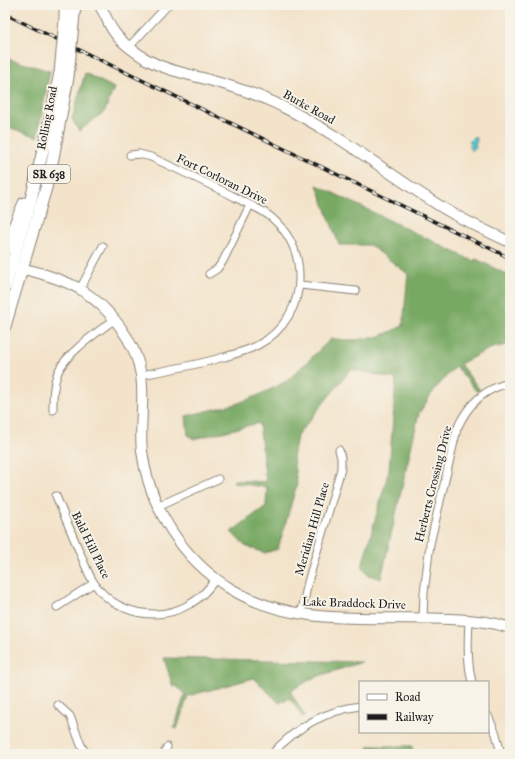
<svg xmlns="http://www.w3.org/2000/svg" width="515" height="759" font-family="'IM FELL Great Primer',serif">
	<rect width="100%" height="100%" fill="#f7f3e8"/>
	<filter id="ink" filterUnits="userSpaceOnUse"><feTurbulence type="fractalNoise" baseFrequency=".025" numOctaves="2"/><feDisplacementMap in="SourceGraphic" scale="8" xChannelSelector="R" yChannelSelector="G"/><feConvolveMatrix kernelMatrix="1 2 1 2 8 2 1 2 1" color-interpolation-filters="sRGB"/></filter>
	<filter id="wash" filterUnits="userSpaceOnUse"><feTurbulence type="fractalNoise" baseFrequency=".012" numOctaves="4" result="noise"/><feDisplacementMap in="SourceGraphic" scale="16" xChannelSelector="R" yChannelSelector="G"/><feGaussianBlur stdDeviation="0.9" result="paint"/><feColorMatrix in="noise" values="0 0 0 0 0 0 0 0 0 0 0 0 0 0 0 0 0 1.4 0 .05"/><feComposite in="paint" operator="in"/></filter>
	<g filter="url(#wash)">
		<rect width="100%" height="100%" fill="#f3e3ca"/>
		<path fill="#78a964" stroke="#4a6240" d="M5 58 50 71 37 137 5 126Z
			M85 73 114 88 105 111 79 131 72 119Z
			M317 185 473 261 476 259 510 276V344L489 349 460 364 480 390 477 392 456 366 435 389 419 413 381 579 369 575 362 566 389 470 396 379 351 369 297 436 293 458 297 484 278 549 265 553 245 546 231 532 266 506 267 487 234 483V480L266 482 259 423 194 439 188 435 186 416 236 404 259 395 287 381 331 339 354 340 378 337 403 326 408 274 370 245H339Z
			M164 658 362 662 313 678 290 691 305 716 302 717 290 698 279 703 254 678 188 696 177 729 174 728 185 694 176 686 173 687Z
			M369 746H412L413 754H368Z"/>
		<path fill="#58c5cf" stroke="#3a7076" d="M473 137 476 138 477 141 475 144 476 148 472 151 469 147 470 140Z"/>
	</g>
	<g filter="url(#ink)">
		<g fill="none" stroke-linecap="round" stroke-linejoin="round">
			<defs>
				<path id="street" d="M129 47 168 5
					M130 155 139 154 151 157C179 170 207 183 235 197 247 204 262 209 272 218 289 233 299 253 299 276 300 305 283 332 258 345 247 351 235 354 224 357 197 365 169 370 141 375
					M209 274 217 269 223 261 250 205
					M300 285 356 291
					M80 289 103 246
					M53 410C53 397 53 384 58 372 66 353 98 332 115 319
					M56 496C64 515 72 534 80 553 84 562 88 574 94 583 115 614 158 623 190 604 201 598 208 589 216 579
					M158 506 218 479
					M57 607 94 583
					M301 615 308 582 341 469V458L339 450
					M423 618 424 593 430 544 457 429C467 405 485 388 510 383
					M469 620C468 641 467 662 472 682
					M58 705 70 716 81 745 86 754
					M488 716 496 734 501 754
					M164 754 167 747
					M272 754C296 727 324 711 360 706"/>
				<path id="secondary" d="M99 5C105 13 107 21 112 29 120 42 134 51 146 59 165 70 188 74 209 80 235 87 260 95 283 107 339 134 387 173 440 206 462 220 486 231 510 242
					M5 266C11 268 17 268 23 269 39 272 66 281 80 289 109 307 136 341 141 375 145 400 139 426 142 451 149 507 183 560 231 589 297 629 376 615 450 619 471 620 490 621 510 628"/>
				<path id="primary" d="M65 20V5
					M73 24 75 5
					M5 249 9 242 15 224 24 203
					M5 287 30 203 44 146 60 73
					M5 326 46 188 53 158 68 77"/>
			</defs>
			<use href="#street" stroke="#888073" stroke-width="9"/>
			<use href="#secondary" stroke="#888073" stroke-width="12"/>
			<use href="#primary" stroke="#888073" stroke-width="13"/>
			<use href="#street" stroke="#fff" stroke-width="7"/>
			<use href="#secondary" stroke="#fff" stroke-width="10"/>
			<use href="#primary" stroke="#fff" stroke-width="11"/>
			<defs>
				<path id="rail" d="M5 14 510 258"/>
			</defs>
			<use href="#rail" stroke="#1c1c1c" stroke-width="3.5"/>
			<use href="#rail" stroke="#f7f3e8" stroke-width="2" stroke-dasharray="6" stroke-linecap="butt"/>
			<defs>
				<path id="primary-bridge" d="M60 73 65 20
					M68 77 73 24"/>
			</defs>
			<use href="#primary-bridge" stroke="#888073" stroke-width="13" stroke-linecap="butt"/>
			<use href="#primary-bridge" stroke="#fff" stroke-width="11"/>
		</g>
	</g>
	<g text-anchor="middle" stroke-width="4" stroke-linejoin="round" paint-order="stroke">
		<rect fill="#f7f3e8" stroke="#5e5c59" stroke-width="1" x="28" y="165" width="42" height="18" rx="3"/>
		<g font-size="11" font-weight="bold" fill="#1c1c1c">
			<text x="49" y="178">SR 638</text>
		</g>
		<g font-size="12" fill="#1c1c1c" stroke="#f7f3e8">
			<text transform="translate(309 107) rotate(29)" y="4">Burke Road</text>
			<text transform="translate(47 118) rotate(-79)" y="4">Rolling Road</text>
			<text transform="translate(222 179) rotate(26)" y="4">Fort Corloran Drive</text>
			<text transform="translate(433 484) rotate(-76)" y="4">Herberts Crossing Drive</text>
			<text transform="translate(312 529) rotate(-74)" y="4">Meridian Hill Place</text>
			<text transform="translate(91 545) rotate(64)" y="4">Bald Hill Place</text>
			<text transform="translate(354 603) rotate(2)" y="4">Lake Braddock Drive</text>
		</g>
	</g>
	<rect width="515" height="759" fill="none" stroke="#f7f3e8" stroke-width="20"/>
	<rect x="359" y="681" width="130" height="52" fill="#f7f3e8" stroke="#9f9d96"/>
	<rect x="367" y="694" width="20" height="6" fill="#ffffff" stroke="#9f9d96"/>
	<text x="395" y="701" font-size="12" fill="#1c1c1c">Road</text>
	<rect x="367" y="714" width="20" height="6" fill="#1c1c1c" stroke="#9f9d96"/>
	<text x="395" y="721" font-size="12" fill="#1c1c1c">Railway</text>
</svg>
